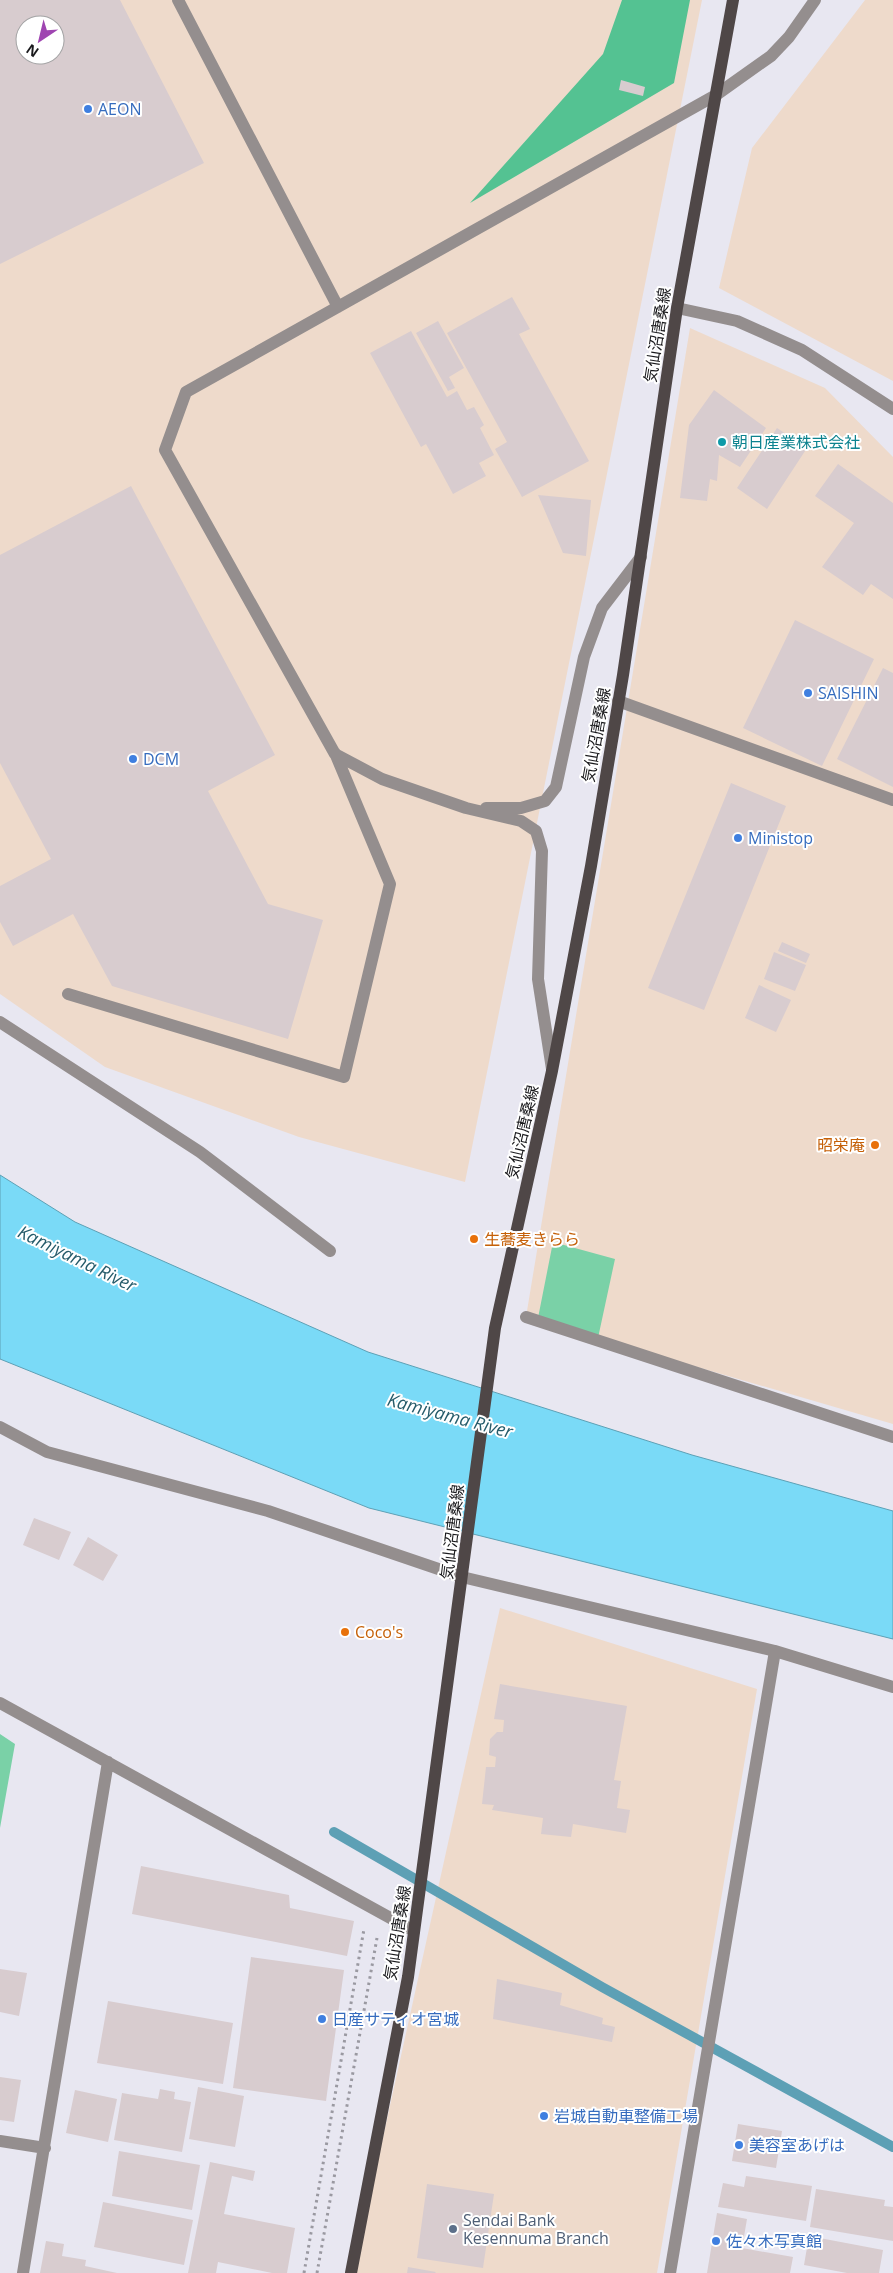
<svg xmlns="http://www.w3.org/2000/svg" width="893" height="2273" font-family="'Open Sans','Noto Sans JP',sans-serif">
	<rect width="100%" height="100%" fill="#e8e7f1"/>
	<path fill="#eedacb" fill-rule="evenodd" d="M0 0H702L465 1182 299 1137 105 1067 0 994ZM25 25H55V55H25Z
		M865 0H893V381L719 288 752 148Z
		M690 328 825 388 893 457V1424L526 1317Z
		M500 1608 757 1689 657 2273H353Z"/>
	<path fill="#7ad1a7" d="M553 1242 615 1259 598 1338 537 1323Z
		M0 1734 15 1744 0 1828Z"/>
	<path fill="#54c292" d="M622 0H690L674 83 470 203 603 54Z"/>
	<path fill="#7adaf7" stroke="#5da0b5" d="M0 1175 75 1222 368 1352 692 1455 893 1511V1639L369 1508 0 1359Z"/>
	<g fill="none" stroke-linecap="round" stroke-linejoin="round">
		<path stroke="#5da0b5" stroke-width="10" d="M334 1832 602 1987 893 2147"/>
	</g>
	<path fill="#d8cccf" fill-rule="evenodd" d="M0 0H120L204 163 0 264ZM25 25H55V55H25Z
		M621 80 645 87 643 96 619 90Z
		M512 297 530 329 519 334 589 461 522 497 495 449 507 442 447 333Z
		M438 321 464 368 449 377 455 388 448 391 416 333Z
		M411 331 447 397 457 391 467 410 474 407 484 425 480 428 494 455 479 463 486 476 453 494 426 444 421 447 370 353Z
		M714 390 766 428 740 467 719 455 717 481 710 479 707 501 680 498 689 425Z
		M777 428 807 448 767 509 737 488Z
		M838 464 893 503V599L871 584 863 595 822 567 854 523 815 496Z
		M131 486 275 755 208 791 268 904 323 920 288 1039 112 986 73 914 13 946 0 922V886L51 859 0 763V555Z
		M538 495 591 500 586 556 563 553Z
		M795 620 874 659 822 766 743 728Z
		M883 668 893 673V787L837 759Z
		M731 783 786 806 704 1010 648 988Z
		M782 942 810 954 806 963 778 951Z
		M774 952 806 965 795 991 764 979Z
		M759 985 791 1000 776 1032 745 1018Z
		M34 1518 71 1532 59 1560 23 1545Z
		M88 1537 118 1555 103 1581 73 1565Z
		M500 1684 627 1706 614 1780 621 1781 617 1808 630 1810 626 1833 573 1824 571 1837 541 1834 543 1818 492 1810 494 1805 482 1804 486 1767H495L496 1757 489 1755 490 1739 497 1732H503L504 1720 494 1719Z
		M141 1866 289 1895 290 1908 354 1921 347 1956 132 1914Z
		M251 1957 344 1970 326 2101 233 2088Z
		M0 1969 27 1973 19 2016 0 2012Z
		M497 1979 562 1993 560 2005 603 2018 602 2024 615 2027 612 2042 493 2019Z
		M108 2001 233 2023 223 2084 97 2063Z
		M0 2077 21 2080 14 2122 0 2120Z
		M198 2087 244 2096 235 2147 189 2139Z
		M160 2089 175 2092 174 2099 191 2102 182 2152 114 2140 122 2093 158 2099Z
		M75 2090 117 2099 108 2142 66 2133Z
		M738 2124 782 2131 776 2168 732 2161Z
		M119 2151 200 2165 192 2210 112 2196Z
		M210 2162 255 2171 253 2181 232 2176 224 2214 295 2228 287 2273H272L218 2262 216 2273H188Z
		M746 2176 812 2186 806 2221 718 2207 723 2183 744 2187Z
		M427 2184 494 2194 483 2268 417 2258Z
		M816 2189 885 2200 884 2206 893 2207V2241L810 2227Z
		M103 2202 193 2220 184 2265 94 2247Z
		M717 2213 747 2219 742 2248 793 2257 790 2273H707Z
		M809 2236 883 2250 879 2273H847L804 2265Z
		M46 2241 64 2244 62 2256 86 2260 85 2266 117 2273H40Z
		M408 2267 436 2272 435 2273H407Z"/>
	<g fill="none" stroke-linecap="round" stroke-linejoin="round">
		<path stroke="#9a99a1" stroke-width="3" stroke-dasharray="2.5 4" stroke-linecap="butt" d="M304 2273 364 1929
			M317 2273 377 1938"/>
		<path stroke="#948e8e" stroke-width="12" d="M178 0 338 307
			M677 308 737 321 802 350 893 409
			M618 701 893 800
			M486 808H521L545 801 556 787 584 657 602 608 641 557
			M68 994 344 1077 390 884 335 753
			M0 1022 200 1152 330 1251
			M552 1069 538 979 542 851 536 831 521 821 466 808 382 779 335 754 165 450 186 392 716 95 771 56 789 37 815 0
			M526 1317 893 1437
			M0 1427 47 1452 268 1511 462 1577 775 1651 893 1687
			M0 1703 414 1931
			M0 2141 45 2148
			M23 2273 108 1762
			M670 2273 775 1651"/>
		<path stroke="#4f4747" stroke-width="12" d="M351 2273 408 1977 495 1328 552 1071 591 866 623 675 677 308 733 0"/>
	</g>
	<g fill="#3f7fe0" stroke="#fff" stroke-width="2">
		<circle cx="88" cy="109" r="5"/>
		<circle cx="808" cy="693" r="5"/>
		<circle cx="133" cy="759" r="5"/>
		<circle cx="738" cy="838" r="5"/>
		<circle cx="322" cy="2019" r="5"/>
		<circle cx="544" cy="2116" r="5"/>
		<circle cx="739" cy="2145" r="5"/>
		<circle cx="716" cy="2241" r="5"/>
	</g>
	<circle fill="#0f9aa8" stroke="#fff" stroke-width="2" cx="722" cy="442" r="5"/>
	<g fill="#e8710a" stroke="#fff" stroke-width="2">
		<circle cx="875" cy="1145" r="5"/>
		<circle cx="474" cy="1239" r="5"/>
		<circle cx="345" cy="1632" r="5"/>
	</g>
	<circle fill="#5c6f8a" stroke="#fff" stroke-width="2" cx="453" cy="2229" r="5"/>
	<g text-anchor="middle" stroke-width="4" stroke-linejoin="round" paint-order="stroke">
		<g font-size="16" fill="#366cbe" stroke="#fff" text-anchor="start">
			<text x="98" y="115">AEON</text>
			<text x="818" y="699">SAISHIN</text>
			<text x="143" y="765">DCM</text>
			<text x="748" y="844">Ministop</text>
			<text x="332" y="2025">日産サティオ宮城</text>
			<text x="554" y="2122">岩城自動車整備工場</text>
			<text x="749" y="2151">美容室あげは</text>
			<text x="726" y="2247">佐々木写真館</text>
		</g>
		<g font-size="16" fill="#19191c" stroke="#fff">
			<text transform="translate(657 335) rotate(-81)" y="6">気仙沼唐桑線</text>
			<text transform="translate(596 735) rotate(-80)" y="6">気仙沼唐桑線</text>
			<text transform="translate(522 1132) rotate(-77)" y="6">気仙沼唐桑線</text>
			<text transform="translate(452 1532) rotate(-83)" y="6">気仙沼唐桑線</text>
			<text transform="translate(397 1933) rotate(-81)" y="6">気仙沼唐桑線</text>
		</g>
		<g font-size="16" fill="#0d838f" stroke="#fff" text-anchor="start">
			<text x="732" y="448">朝日産業株式会社</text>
		</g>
		<g font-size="16" fill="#c56008" stroke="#fff" text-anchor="start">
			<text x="865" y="1151" text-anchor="end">昭栄庵</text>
			<text x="484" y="1245">生蕎麦きらら</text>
			<text x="355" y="1638">Coco's</text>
		</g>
		<g font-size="16" fill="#4e5e75" stroke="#fff" text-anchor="start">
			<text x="463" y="2226">Sendai Bank<tspan x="463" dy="18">Kesennuma Branch</tspan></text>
		</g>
		<g font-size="18" font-style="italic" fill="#265c6b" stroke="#fff">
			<text transform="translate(77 1259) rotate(26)" y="6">Kamiyama River</text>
			<text transform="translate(450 1416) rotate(15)" y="6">Kamiyama River</text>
		</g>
	</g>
	<g transform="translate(40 40) rotate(215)"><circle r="24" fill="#ffffff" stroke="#a3a3a4"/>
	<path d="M0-4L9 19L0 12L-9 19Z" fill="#9f45b1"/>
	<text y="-8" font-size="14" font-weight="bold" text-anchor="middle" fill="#19191c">N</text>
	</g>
</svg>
